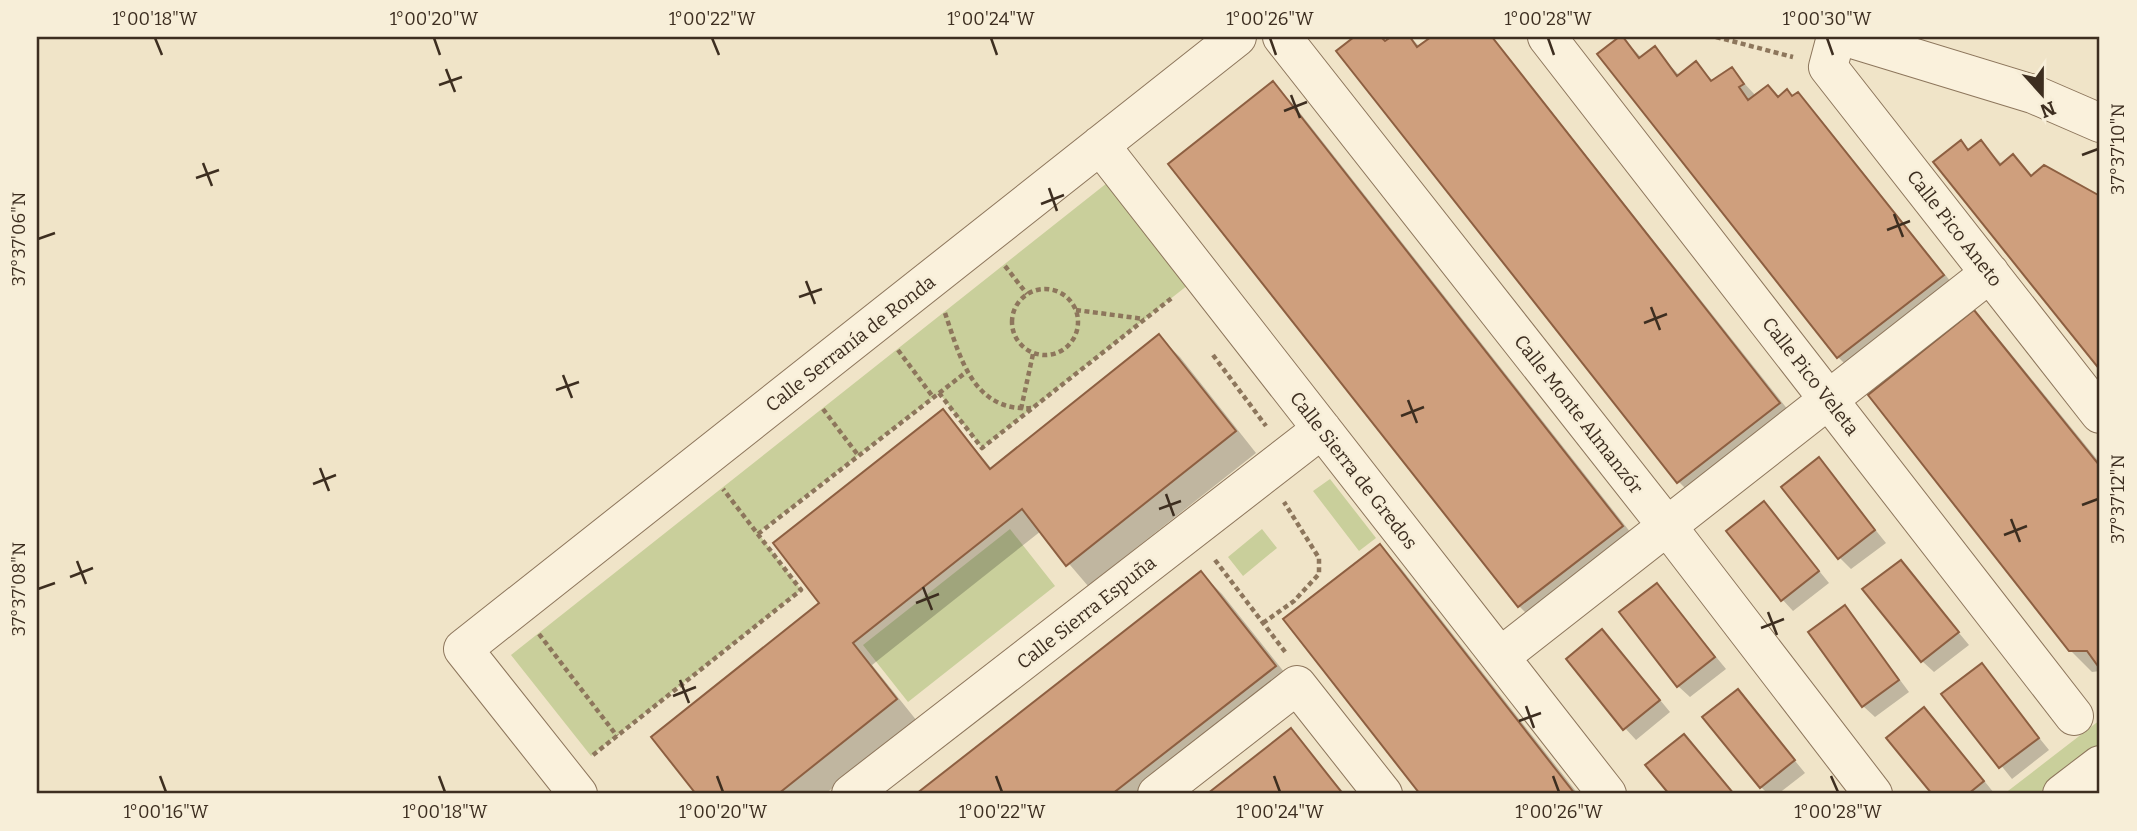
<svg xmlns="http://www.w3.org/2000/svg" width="2137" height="831" font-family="Bitter,serif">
	<rect width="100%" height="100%" fill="#f0e4c8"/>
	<path fill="#c9cf9b" d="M1107 183 1188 285 982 448 939 393 758 533 801 590 591 756 511 655Z
		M1330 479 1376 538 1359 551 1313 491Z
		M1010 529 1055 586 908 702 863 645Z
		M1262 529 1277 548 1243 576 1228 557Z
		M2100 720V794H2004Z"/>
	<path fill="#0003" d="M1362 37H1381L1387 42 1394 37H1410L1420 47 1434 37H1492L1800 425 1700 503 1679 482 1338 51Z
		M1621 37 1642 58 1654 49 1680 76 1696 63 1714 82 1731 69 1756 96 1768 87 1779 98H1793L1797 95 1818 116 1963 297 1859 378 1838 357Z
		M1272 83 1293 104 1642 547 1540 627 1519 606 1171 164Z
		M1961 142 1969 151 1981 143 2003 165 2012 156 2033 177 2044 167 2100 198V368L1936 162Z
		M1974 312 1994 333 2100 463V671L2092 672 2070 650Z
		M1159 337 1180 357 1256 453 1088 586 1041 531 872 665 917 721 825 794H698L653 737 822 603 943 411 992 469Z
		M1819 460 1886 543 1851 569 1840 558Z
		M1764 503 1829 583 1793 611 1782 599Z
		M1380 546 1400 567 1578 794H1422L1285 619Z
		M1900 562 1969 645 1934 672 1922 661Z
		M1201 573 1222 594 1296 687 1159 794H919Z
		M1657 585 1726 669 1690 697 1678 686Z
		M1845 607 1909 692 1875 717 1863 706Z
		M1613 643 1670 712 1636 740 1625 728Z
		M1981 666 2049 750 2012 779 1944 694Z
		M1738 691 1805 773 1778 794H1768L1761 787Z
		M1924 710 1936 721 1994 793 1934 794 1889 738Z
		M1290 731 1345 794H1210Z"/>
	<path fill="#cf9f7d" stroke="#8d5f41" stroke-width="2" d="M1354 37H1381L1385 41 1391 37H1410L1417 47 1431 37H1492L1780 403 1677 483 1336 51Z
		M1619 37H1623L1639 58 1655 46 1677 76 1696 61 1711 81 1732 67 1744 84 1739 87 1748 100 1768 85 1778 97 1787 89 1792 96 1798 92 1944 275 1837 358 1597 54Z
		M1273 81 1623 526 1518 607 1168 164Z
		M1961 140 1968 150 1981 140 2000 165 2013 154 2031 176 2044 165 2100 196V370L1933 162Z
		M1974 310 2100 466V669L2087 651H2069L1868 395Z
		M1159 334 1236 431 1066 566 1022 509 853 643 897 699 778 794H696L651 737 819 603 773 543 943 409 990 469Z
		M1819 457 1875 530 1838 559 1781 487Z
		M1764 501 1819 571 1781 601 1726 531Z
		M1380 544 1575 794H1420L1283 619Z
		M1901 560 1959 632 1921 662 1862 589Z
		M1201 571 1276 666 1112 794H916Z
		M1657 583 1715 657 1677 687 1619 612Z
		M1845 605 1899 680 1862 707 1808 632Z
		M1602 629 1660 700 1623 730 1566 659Z
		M1982 663 2039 738 1999 768 1941 694Z
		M1738 689 1795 760 1760 788 1702 717Z
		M1924 707 1984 781 1968 794H1932L1886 738Z
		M1291 728 1343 794H1207Z
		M1684 734 1734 794H1669L1645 765Z"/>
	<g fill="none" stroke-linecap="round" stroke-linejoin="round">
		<defs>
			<path id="minor" d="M1282 37 1667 526 1873 794
				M1547 37 2074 716
				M1836 37 1828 67 2100 414
				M1846 37 2033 94 2100 123
				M1100 145 1607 794
				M1500 657 1990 273
				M578 794 463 649 1237 37
				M851 794 1322 429
				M1157 794 1297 685 1383 794
				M2062 794 2100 765"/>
		</defs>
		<use href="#minor" stroke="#8d765c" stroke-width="40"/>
		<path stroke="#8d765c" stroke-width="4.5" stroke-dasharray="5 3.5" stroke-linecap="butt" d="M1716 37 1793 57
			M1005 266 1027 294
			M1012 322a33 33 0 1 1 66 0a33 33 0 1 1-66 0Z
			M1076 310 1144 319
			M945 313C960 357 973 412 1031 408
			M898 350 933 397
			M1213 355 1266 426
			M939 393 982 448 1173 297
			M823 409 858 455
			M1021 409 1033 354
			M758 534 965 373
			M1215 560 1286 653
			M1263 623 1294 601 1319 574V558L1284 502
			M539 634 617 736
			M593 755 801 590 723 489"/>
		<use href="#minor" stroke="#faf1dc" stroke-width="38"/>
	</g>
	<path fill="none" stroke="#3d2e20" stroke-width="2.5" d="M155 38 162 55M434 38 440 55M712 38 719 55M991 38 997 55M1270 38 1276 55M1548 38 1554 55M1827 38 1833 55M446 69 455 92M439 85 462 77M1291 95 1300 118M1284 111 1307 102M2082 155 2098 149M203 163 212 186M196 178 219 170M1049 188 1057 211M1041 204 1064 195M1894 214 1903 237M1887 230 1910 221M38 239 55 233M806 281 815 304M799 297 822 289M1651 307 1660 330M1644 323 1667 314M563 375 572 398M556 390 579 382M1408 400 1417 423M1401 416 1424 407M320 468 329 491M313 484 336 475M1166 494 1174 516M2082 505 2098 499M1159 509 1181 501M2011 519 2020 542M2004 535 2027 526M77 561 86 584M70 577 93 568M923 587 932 610M38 589 55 583M916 603 939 594M1768 612 1777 635M1761 628 1784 619M680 680 689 703M673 696 696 687M1526 706 1534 728M1519 721 1541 713M160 776 166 792M439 776 445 792M717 776 723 792M996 776 1002 792M1274 776 1280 792M1553 776 1559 792M1831 776 1838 792"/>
	<g text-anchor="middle" stroke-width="5" stroke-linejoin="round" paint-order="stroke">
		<g font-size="19" fill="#3d2e20" stroke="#f7eed8">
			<text transform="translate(1955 228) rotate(52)" y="7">Calle Pico Aneto</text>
			<text transform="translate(850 343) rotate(-38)" y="7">Calle Serranía de Ronda</text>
			<text transform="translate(1811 376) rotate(52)" y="7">Calle Pico Veleta</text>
			<text transform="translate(1579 414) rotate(52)" y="7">Calle Monte Almanzór</text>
			<text transform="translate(1354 470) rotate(52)" y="7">Calle Sierra de Gredos</text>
			<text transform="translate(1086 612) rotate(-38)" y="7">Calle Sierra Espuña</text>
		</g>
	</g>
	<rect width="2137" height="831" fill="none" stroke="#f7eed8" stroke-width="77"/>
	<g transform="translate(2042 94) rotate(159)" stroke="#f7eed8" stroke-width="5" paint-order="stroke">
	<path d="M0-5L12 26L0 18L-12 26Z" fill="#3d2e20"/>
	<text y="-10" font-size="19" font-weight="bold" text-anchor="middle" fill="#3d2e20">N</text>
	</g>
	<rect x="38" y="38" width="2060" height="754" fill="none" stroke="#3d2e20" stroke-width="2.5"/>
	<g font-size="18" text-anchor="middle" fill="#3d2e20">
		<text x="155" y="25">1°00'18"W</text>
		<text x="434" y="25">1°00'20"W</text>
		<text x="712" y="25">1°00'22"W</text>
		<text x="991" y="25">1°00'24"W</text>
		<text x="1270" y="25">1°00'26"W</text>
		<text x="1548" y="25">1°00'28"W</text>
		<text x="1827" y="25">1°00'30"W</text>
		<text transform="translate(2118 149) rotate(-90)" y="6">37°37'10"N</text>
		<text transform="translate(19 239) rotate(-90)" y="6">37°37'06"N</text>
		<text transform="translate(2118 499) rotate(-90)" y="6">37°37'12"N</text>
		<text transform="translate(19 589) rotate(-90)" y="6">37°37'08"N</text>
		<text x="166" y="818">1°00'16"W</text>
		<text x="445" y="818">1°00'18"W</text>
		<text x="723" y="818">1°00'20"W</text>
		<text x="1002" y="818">1°00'22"W</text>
		<text x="1280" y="818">1°00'24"W</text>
		<text x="1559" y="818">1°00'26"W</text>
		<text x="1838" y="818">1°00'28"W</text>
	</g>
</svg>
